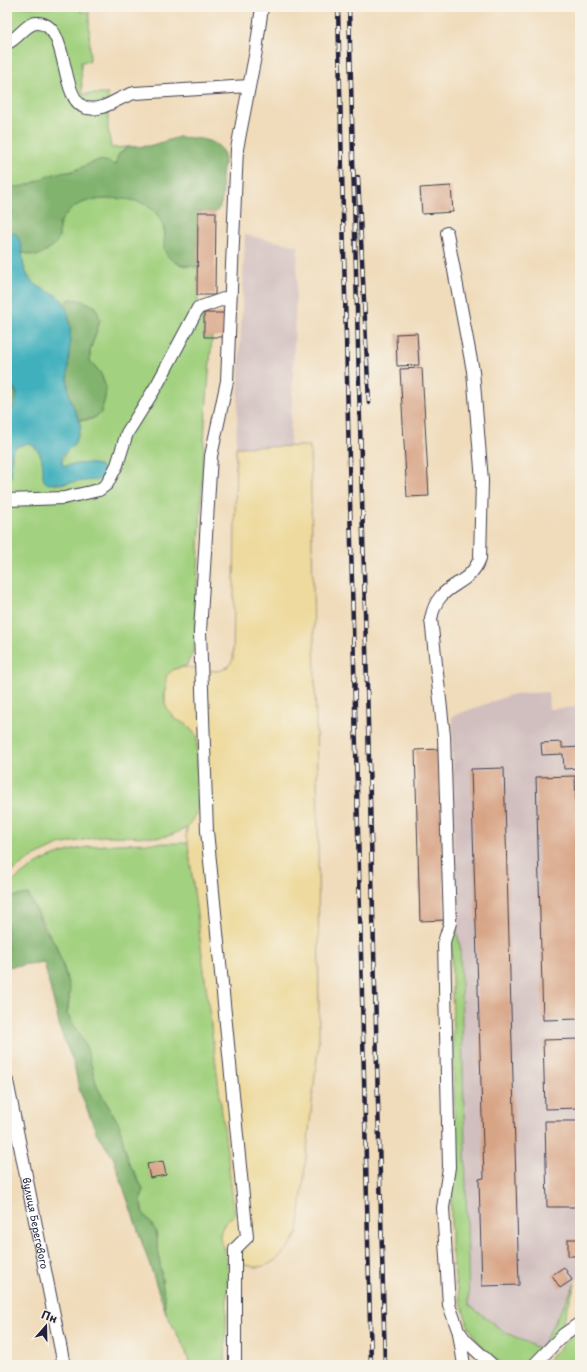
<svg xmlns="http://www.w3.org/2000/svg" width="587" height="1372" font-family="'Playpen Sans',sans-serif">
	<rect width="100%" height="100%" fill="#f7f3e8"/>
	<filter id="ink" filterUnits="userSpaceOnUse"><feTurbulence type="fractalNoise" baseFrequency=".025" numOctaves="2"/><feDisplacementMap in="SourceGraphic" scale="8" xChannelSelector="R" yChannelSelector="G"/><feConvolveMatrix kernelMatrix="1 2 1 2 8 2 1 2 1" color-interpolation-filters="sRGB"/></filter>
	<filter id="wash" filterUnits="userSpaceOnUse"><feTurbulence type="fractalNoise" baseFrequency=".012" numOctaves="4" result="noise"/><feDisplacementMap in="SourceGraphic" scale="16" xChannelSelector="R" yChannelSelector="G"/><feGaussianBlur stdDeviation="0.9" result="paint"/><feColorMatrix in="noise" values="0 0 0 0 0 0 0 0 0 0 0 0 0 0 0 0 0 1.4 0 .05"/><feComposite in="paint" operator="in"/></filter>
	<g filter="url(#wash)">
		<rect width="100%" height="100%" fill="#f0dcbb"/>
		<path fill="#d1bfbf" d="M245 235 298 246 290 447H236Z
			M578 658H580V1274L540 1349 503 1331 469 1305 460 947 455 920 452 716 513 694 548 692 549 709 579 707Z"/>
		<path fill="#a2d17f" stroke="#627a5d" d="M7 7H81V12H89L90 61 81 62 82 94H108V127L111 148 128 147 118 155 116 166 96 161 70 172 58 173 25 186 13 187 7 185Z
			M117 198C139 199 160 206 164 230 165 233 164 236 165 239 168 247 172 255 176 263L185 266 198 267V308L204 313V337H212L205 424 194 650 186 666 174 669 164 692 165 705 175 719 186 724 197 736 198 810 187 828 171 835 161 837 103 836 59 845 33 857 7 875V484L11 476 12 451 16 447 28 443C41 449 45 463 43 477L54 485 81 481 105 472C100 460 75 464 65 466L62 464C63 445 85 444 79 420 83 420 88 421 92 419 98 417 101 411 103 405 108 387 104 374 90 361V351L100 320 84 301 70 299 64 304C60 298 54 295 47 291 28 282 24 272 21 252L37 256 58 237C60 201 87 200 117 198Z
			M188 843 235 1215 223 1225 220 1234 228 1268 225 1365H190L185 1349 166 1313 156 1231 142 1211 141 1200 143 1189 128 1161 119 1124 98 1089 80 1035 67 1014C78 975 45 928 28 894L7 904 8 886C21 874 37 862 54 856 95 840 144 844 188 843Z
			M451 920H455L460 947 469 1305 503 1331 540 1349 575 1284 560 1332 532 1361 524 1365H505L498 1361 482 1348 468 1326 456 1285 451 1245V1200L455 1160Z
			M580 1331V1365H543L568 1339Z"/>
		<path fill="#81b36e" stroke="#526a54" d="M179 137C193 138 220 138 224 155 226 162 221 172 222 180 223 191 224 203 216 212H198V267C185 266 166 263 164 247 163 241 166 235 164 229 157 202 131 197 106 199 88 200 75 202 64 217 62 219 60 222 59 224 58 228 60 233 59 237 56 246 45 252 37 256L21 252C20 239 20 235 7 232V185C25 192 41 177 58 173 62 172 66 173 70 172 89 167 97 153 116 166L118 155 128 147 149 146Z
			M70 299 84 301 96 307 100 320 90 351V361L101 374 106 388 105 398 101 413 92 419 79 420C75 409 69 399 68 388 65 359 72 332 64 304Z
			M7 383C21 391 18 405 7 415Z
			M28 894 44 928 56 945 70 989 67 1014 86 1046 98 1089 119 1124 128 1161 143 1189 141 1200 142 1211 156 1231 166 1313 113 1157 97 1134 79 1089 74 1064 61 1032 44 962 7 967V904L12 897Z"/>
		<path fill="#eeda9e" stroke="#887e6c" d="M310 446 318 822 319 1039 298 1232C291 1247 275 1266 258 1267 238 1268 210 1245 224 1225 226 1220 231 1218 235 1215L188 843 186 838 187 828 198 810 197 736 186 724 175 719 165 705 166 677C168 674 172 670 175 669 196 661 221 684 233 659L236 447Z"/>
		<path fill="#41b0bd" stroke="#32697c" d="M7 232 16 234C25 245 20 262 27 275 35 291 58 290 65 305 76 330 66 361 68 387 69 401 78 414 81 428L74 444 62 456V464L65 466C76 464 100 459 105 472L103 478 96 480 48 484 44 481C41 466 47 452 28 443L16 447 12 451 11 476 7 484V415L14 406 17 394 13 386 7 383Z"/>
		<g id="blocks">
			<path fill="#d8a486" d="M451 186 453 212 422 214 420 188Z
				M198 212H216L215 295H197Z
				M204 313H224V337H204Z
				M417 333 419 365 397 366 396 334Z
				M422 368 429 496 407 497 400 369Z
				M562 742V748L580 747V768L564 769 563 754 542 755 541 743Z
				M440 749 445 920 420 921 415 750Z
				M504 768 519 1285 482 1286 479 1179 484 1178 471 769Z
				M575 776 580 937V1019L543 1020 536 777Z
				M580 1039V1108L545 1109 543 1040Z
				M545 1121H580V1207H547Z
				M163 1161 166 1175 150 1178 147 1164Z
				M568 1239H580V1256H568Z
				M564 1267 572 1280 560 1288 552 1275Z"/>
		</g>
	</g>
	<g filter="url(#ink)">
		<use href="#blocks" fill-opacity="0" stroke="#413e4e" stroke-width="1"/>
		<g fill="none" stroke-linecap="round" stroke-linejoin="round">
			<defs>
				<g id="minor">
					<path d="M7 43C18 39 26 23 37 23 71 23 58 102 87 108 104 112 119 96 135 93L249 86"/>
					<path d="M447 233 473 371 482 481 480 558C468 590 438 580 431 619L444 736 450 923 444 942 449 1167 443 1208 449 1305 458 1330 466 1341 492 1365"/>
					<path d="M7 500 64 498 99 490 107 484 117 465 127 433 157 385 198 308 229 297"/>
					<path id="s1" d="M7 1081 64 1365"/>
					<path d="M459 1333 464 1365"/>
					<path d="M235 1365V1249L247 1237 207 831 200 632 211 456 227 381 237 149 256 51 262 7"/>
					<path d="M534 1365 563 1335 580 1323"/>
				</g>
			</defs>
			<use href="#minor" stroke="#413e4e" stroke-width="14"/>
			<use href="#minor" stroke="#fff" stroke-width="12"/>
			<defs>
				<path id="rail" d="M338 7 371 1365
					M349 7 385 1365
					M358 177 369 403"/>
			</defs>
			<use href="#rail" stroke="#22223b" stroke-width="4.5"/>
			<use href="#rail" stroke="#f7f3e8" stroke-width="3" stroke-dasharray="9" stroke-linecap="butt"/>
		</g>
	</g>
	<g text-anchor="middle" stroke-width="4" stroke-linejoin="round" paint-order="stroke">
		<g font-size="10" fill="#22223b" stroke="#f7f3e8">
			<text dy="4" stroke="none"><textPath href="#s1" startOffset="145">вулиця Берегового</textPath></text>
		</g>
	</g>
	<rect width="587" height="1372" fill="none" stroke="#f7f3e8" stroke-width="24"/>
	<g transform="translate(46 1326) rotate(20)" stroke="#f7f3e8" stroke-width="3" paint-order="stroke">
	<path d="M0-3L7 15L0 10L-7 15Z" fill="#22223b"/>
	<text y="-6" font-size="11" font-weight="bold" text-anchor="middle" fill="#22223b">Пн</text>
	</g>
</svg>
